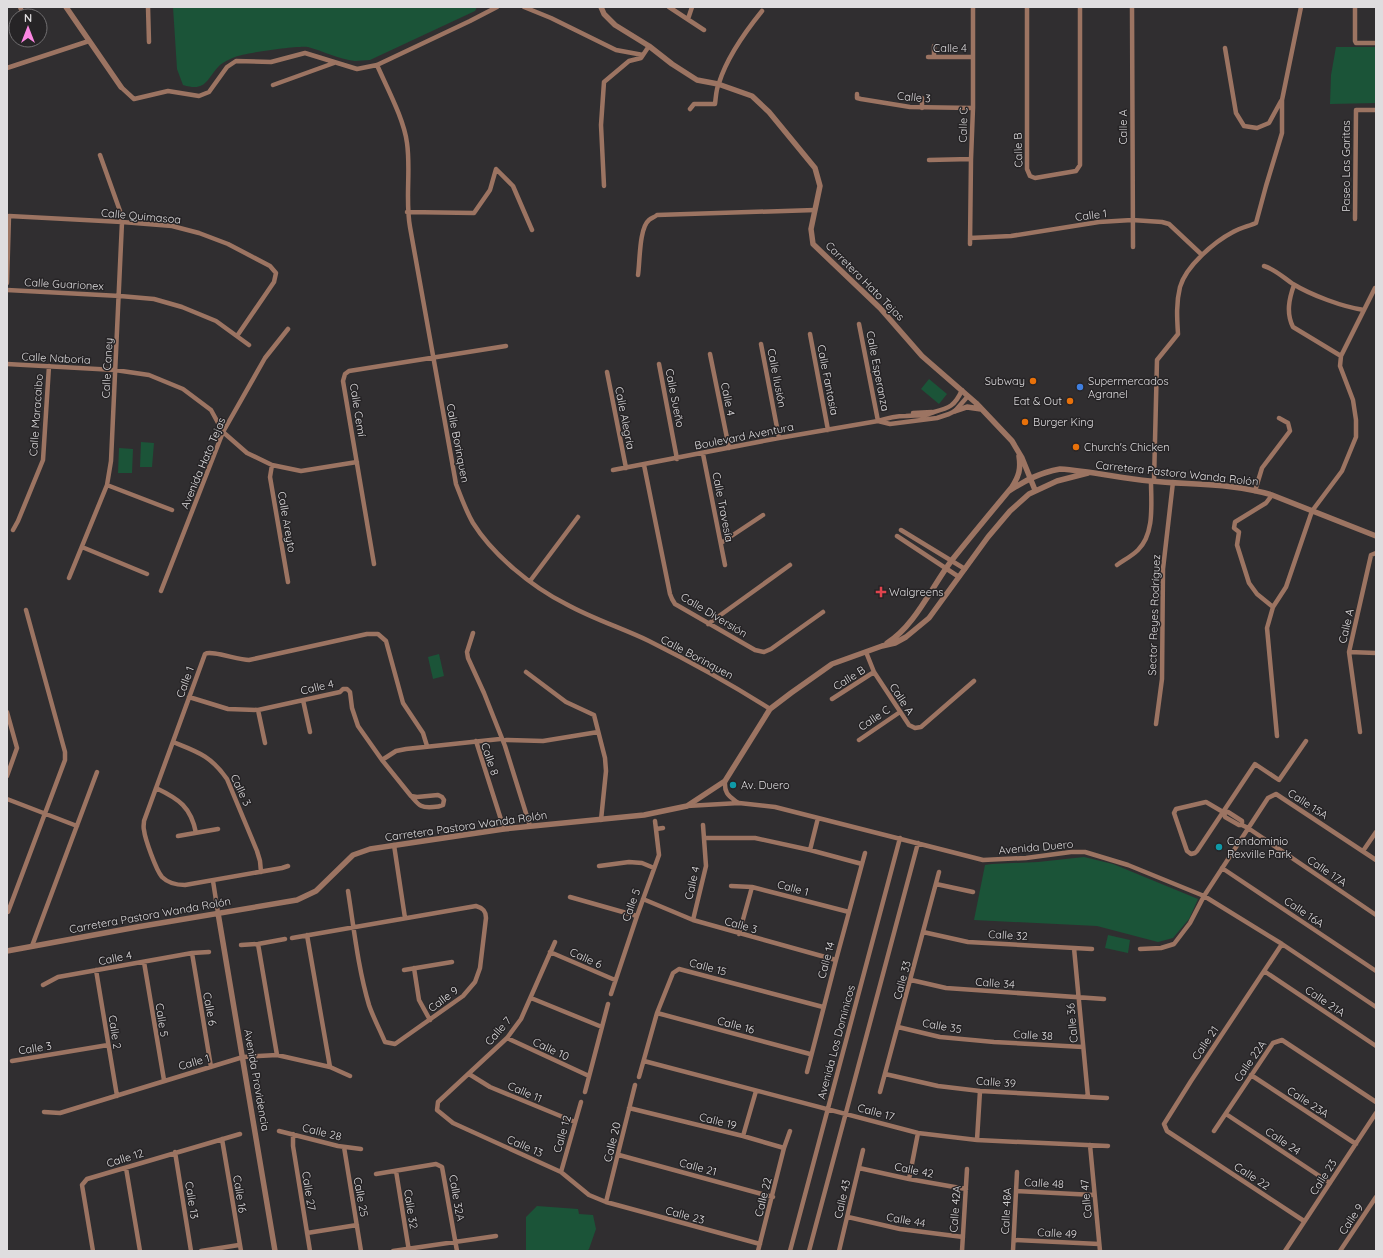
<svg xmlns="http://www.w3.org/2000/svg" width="1383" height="1258" font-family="Quicksand,sans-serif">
	<rect width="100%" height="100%" fill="#302e30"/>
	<path fill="#1b5438" d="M173 7H477L475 11 370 60C365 60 359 61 355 61 338 59 323 51 308 47 300 45 243 53 235 57 230 59 223 62 219 66 206 80 206 92 183 85L177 69Z
		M1336 47H1376V103L1330 104 1331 75Z
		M929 379 947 394 939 404 921 389Z
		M141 442 154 443 152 467H140Z
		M119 448 133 449 132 473H118Z
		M439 654 444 676 433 679 428 657Z
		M1084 857 1113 864 1198 899 1189 919 1173 938 1158 942 1097 926 974 920 985 865 992 864 1038 862Z
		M1108 935 1130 940 1128 953 1105 948Z
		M537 1206 578 1209 579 1214 593 1215 596 1229 589 1249 587 1251H526V1217Z"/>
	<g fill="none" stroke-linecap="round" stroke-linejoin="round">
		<path stroke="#9c7462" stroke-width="4.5" d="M20 7 24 16
			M148 7 149 42
			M524 7 551 18 616 50 643 55 649 46
			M669 7 704 30
			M1027 7V169L1030 176 1035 178 1076 171 1080 165V7
			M1132 7 1133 247
			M1355 7V41L1356 43H1376
			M688 19 692 7
			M1225 48 1236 113 1244 126 1257 128 1269 123 1281 101
			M928 57H973
			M934 57V46
			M377 65C387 88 404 119 407 143 411 171 405 199 410 227L456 484C461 497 466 511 473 523 493 555 532 587 566 604 593 619 622 628 649 641 691 662 731 684 770 709
			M7 68 89 41
			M273 85 334 63
			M121 87 134 99 168 91 199 96 209 92 227 67 236 61 271 62 305 53 357 69 377 65 470 21 497 7
			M857 94V98L861 99 910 107 973 108
			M922 108V98
			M690 109 694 104H715C716 97 716 89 719 83 727 57 745 32 762 11
			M929 160 971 159
			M604 186 601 125 604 82 629 61 641 58 643 55
			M407 212 474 213 490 190 496 169 513 186 532 230
			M1355 219 1356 110H1376
			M970 238 1011 236 1099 222 1132 220 1162 222 1169 224 1202 255
			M970 244 971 159 973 108V7
			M1264 266C1275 269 1284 278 1293 284 1311 295 1343 307 1364 310
			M638 275C640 262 639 228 649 220 651 218 655 217 657 215L815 210
			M7 283 9 216 122 222 172 226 199 233 228 244 270 266 276 273 274 282 237 336
			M1294 285C1289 299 1286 313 1293 327L1341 356
			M7 290 120 296 154 299 182 307 216 321 249 345
			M859 324 878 421
			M810 334 828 430
			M761 344 779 438
			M710 354 729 448
			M7 364 115 370 149 375 183 389 211 410 223 432 247 453 272 465 301 471 357 462
			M659 364 677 459
			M607 372 626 468
			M913 413 932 412
			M878 421 890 424 937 418 949 414 955 411 968 396
			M703 454 725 565
			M272 465 270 477 288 582
			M644 465 670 594 672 599 675 604 755 650 764 652 771 649 823 612
			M613 470 779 438 878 421C887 418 897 416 906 416 912 415 918 416 925 415 928 415 931 413 934 412 949 408 955 406 962 390
			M1154 481 1157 360 1178 334C1177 318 1176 303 1180 287 1186 266 1214 242 1233 232 1240 228 1249 226 1256 223L1266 186 1282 133V100L1301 7
			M107 485 172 510
			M1255 491 1262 468 1290 431 1288 423 1279 418
			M1272 495 1266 503 1235 522 1234 528 1239 532 1237 545 1249 583 1257 594 1273 607
			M13 530 18 521 43 460 49 366
			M901 530 965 569
			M897 536 959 577
			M721 543 763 515
			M82 547 147 574
			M374 564 343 381 345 374 349 371 506 346
			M1117 565C1124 560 1132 556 1138 550 1155 533 1151 503 1151 481
			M69 578 107 485 111 461 122 222 120 211 100 155
			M530 581 578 517
			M161 591 223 432 265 358 288 329
			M708 624 790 565
			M473 633 467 652 468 658 484 693 505 746 530 826
			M866 652 874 672 909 725 915 728 921 727 974 681
			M1349 652 1376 653
			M526 672 566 702 594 715 605 758 606 771 601 820
			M189 697 228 709 258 710 340 692 343 689H347L350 692 352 708 358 726 382 760 411 796
			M832 699 874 672
			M303 700 310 732
			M258 710 265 743
			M7 712 17 748 7 776
			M1156 724 1162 679 1163 569 1173 482
			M1360 732 1349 652 1371 555 1376 553
			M1277 736 1267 628 1273 607 1286 587 1312 511 1342 471 1356 437V420L1353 400 1340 366 1341 356 1375 288
			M506 740 543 741 598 732
			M859 740 900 712
			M476 741 504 829
			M173 742C198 752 211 756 227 779L257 851 260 861 261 872
			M382 760 396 751 406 749 500 739
			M725 781C724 794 729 796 738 803
			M156 788C179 799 191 807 196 833
			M438 795 442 797 444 800 443 805C439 807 437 807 433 807 420 808 419 805 411 796L417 797Z
			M7 799 77 826
			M687 806 739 803 775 807 983 860 1026 858 1071 852H1085L1128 865 1204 896 1282 944 1376 1007
			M1224 813 1225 817 1239 825H1242L1248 828 1376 915
			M1242 825V821L1228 812 1224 813 1223 812 1206 802 1176 809 1174 813 1187 851 1191 854 1195 853 1197 851 1255 764 1279 780 1306 741
			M656 829 663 828
			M178 836 218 829
			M705 838H755L810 850 862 864
			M394 845 405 918
			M810 850 818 818
			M1363 851 1376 832
			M288 866 282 868 185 885C176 885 168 883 162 877 156 870 145 839 144 830 143 827 144 824 144 821L205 654C211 650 238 660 249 660L367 634H378L386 641 403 703 423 733 427 746
			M599 866 629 862 642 863 654 868
			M1222 868 1376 971
			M213 881 218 913
			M936 884 973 892
			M731 886 752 887 849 912
			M570 897 637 916
			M643 899 693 920 836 960
			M7 912H8L65 760V752L26 610
			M693 920 706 866 703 825
			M923 932 968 942 1092 949
			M739 934 752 887
			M307 935 330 1067
			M292 938 476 906C483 908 486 911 486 918L480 968 475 982 463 996 395 1044 385 1042C380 1030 373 1017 369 1005 358 968 354 929 348 891
			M555 942 521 1019 507 1038 438 1102 437 1110 453 1123 561 1172 589 1195 606 1202 760 1244
			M258 944 277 1055
			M1282 944 1191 1081 1164 1124 1167 1131 1304 1221
			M241 945 258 944 285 939
			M32 946 97 772
			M1074 948 1088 1097
			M1140 949 1161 948 1174 944 1190 923 1204 896 1268 798 1276 794 1376 860
			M550 952 615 980
			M192 953 211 1067
			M144 962 164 1080
			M414 968 419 1000 430 1020
			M96 970 117 1096
			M404 970 452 962
			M1264 971 1376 1046
			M911 980 946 988 1104 999
			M43 985 58 977 192 953 209 952
			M611 994 637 916 659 855 655 821
			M531 998 602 1027
			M657 1013 810 1054
			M898 1027 940 1037 994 1042 1083 1047
			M507 1038 589 1076
			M12 1061 108 1045
			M644 1061 918 1133 977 1140 1108 1146
			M807 1072 836 960 865 853
			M469 1074 490 1087 575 1122
			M885 1074 938 1086 980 1091 1107 1098
			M1251 1075 1356 1144
			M639 1077 657 1013 673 973 679 969 823 1007
			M585 1092 608 1004
			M880 1092 939 872
			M629 1108 743 1136 784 1148
			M44 1112 60 1113 243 1057 277 1055 330 1067 350 1076
			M1226 1114 1330 1183
			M279 1131 338 1146 361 1149
			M1214 1131 1273 1043 1282 1040 1376 1102
			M293 1134V1146L310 1251
			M743 1136 756 1091
			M222 1139 241 1251
			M977 1140 980 1091
			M1090 1145 1100 1251
			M344 1147 361 1251
			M175 1152 191 1251
			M619 1155 773 1197
			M126 1168 140 1251
			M859 1168 909 1179 966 1189
			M396 1171 409 1251
			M561 1172 581 1102
			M376 1174 436 1164 442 1167 457 1251
			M909 1179 918 1133
			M1016 1191 1094 1195
			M606 1202 635 1085
			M848 1217 900 1229 963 1237
			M307 1233 357 1225
			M1014 1240 1099 1244
			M93 1251 82 1185 87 1179 240 1134
			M201 1251 239 1245
			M393 1251 496 1236
			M758 1251 784 1148 790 1131
			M790 1251 900 838
			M809 1251 918 843
			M839 1251 863 1150
			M962 1251 967 1169
			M1013 1251 1017 1172
			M1285 1251 1376 1113
			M1340 1251 1376 1197"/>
		<path stroke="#9c7462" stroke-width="5.5" d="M66 7 121 87
			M601 7 604 14 615 25 649 46 672 64 697 80 718 84 752 96 769 112 815 168 820 186 811 229 813 244 880 308 922 356 976 403 1012 441 1022 458 1035 490
			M955 411 967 407 981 409
			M1009 491C1026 480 1039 473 1060 469 1090 471 1120 478 1150 481 1190 485 1234 483 1272 495L1376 536
			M887 643C915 626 932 586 952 560 972 535 992 511 1012 487 1019 476 1021 469 1019 456
			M218 913 275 1251
			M7 951 137 927 297 900 316 891 353 855 370 849 504 829 644 815 687 806 725 781 770 709 791 693 832 664 882 646 895 643 906 637 929 618 988 537 1010 511 1029 494 1057 481 1088 473"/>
	</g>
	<g fill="#e8710a" stroke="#262426" stroke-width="1.5">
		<circle cx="1033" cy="381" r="4"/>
		<circle cx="1070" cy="401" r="4"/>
		<circle cx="1025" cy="422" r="4"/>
		<circle cx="1076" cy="447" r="4"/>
	</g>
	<circle fill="#3f7fe0" stroke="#262426" stroke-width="1.5" cx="1080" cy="387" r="4"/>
	<path fill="#e0444e" stroke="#262426" stroke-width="1.5" d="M879 586h4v4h4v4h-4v4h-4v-4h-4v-4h4z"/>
	<g fill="#0f9aa8" stroke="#262426" stroke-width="1.5">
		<circle cx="733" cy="785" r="4"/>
		<circle cx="1219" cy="847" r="4"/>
	</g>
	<g text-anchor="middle" stroke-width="3" stroke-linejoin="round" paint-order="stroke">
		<g font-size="11" fill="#dfdddf" stroke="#262426">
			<text x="950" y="52">Calle 4</text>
			<text transform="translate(914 97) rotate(5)" y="4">Calle 3</text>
			<text transform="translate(963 125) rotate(-88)" y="4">Calle C</text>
			<text transform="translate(1123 127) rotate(-90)" y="4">Calle A</text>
			<text transform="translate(1018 150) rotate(-92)" y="4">Calle B</text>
			<text transform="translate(1346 166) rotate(-90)" y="4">Paseo Las Garitas</text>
			<text transform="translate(1091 215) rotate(-7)" y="4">Calle 1</text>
			<text transform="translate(141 216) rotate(5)" y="4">Calle Quimasoa</text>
			<text transform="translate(865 281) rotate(45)" y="4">Carretera Hato Tejas</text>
			<text transform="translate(64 284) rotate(3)" y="4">Calle Guarionex</text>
			<text transform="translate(56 358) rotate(3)" y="4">Calle Naboria</text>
			<text transform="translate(107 368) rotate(-87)" y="4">Calle Caney</text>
			<text transform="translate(878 371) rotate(79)" y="4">Calle Esperanza</text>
			<text transform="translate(777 378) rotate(79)" y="4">Calle Ilusión</text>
			<text transform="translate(828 380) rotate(79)" y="4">Calle Fantasía</text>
			<text transform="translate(675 398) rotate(79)" y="4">Calle Sueño</text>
			<text transform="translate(728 399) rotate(79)" y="4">Calle 4</text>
			<text transform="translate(358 410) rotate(81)" y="4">Calle Cemí</text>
			<text transform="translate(36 415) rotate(-86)" y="4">Calle Maracaibo</text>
			<text transform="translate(625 418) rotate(79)" y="4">Calle Alegría</text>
			<text transform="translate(744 436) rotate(-11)" y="4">Boulevard Aventura</text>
			<text transform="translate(458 443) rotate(79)" y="4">Calle Borinquen</text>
			<text transform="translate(203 463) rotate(-67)" y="4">Avenida Hato Tejas</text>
			<text transform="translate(1177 473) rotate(6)" y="4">Carretera Pastora Wanda Rolón</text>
			<text transform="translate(723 507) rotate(79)" y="4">Calle Travesía</text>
			<text transform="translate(287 522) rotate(80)" y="4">Calle Areyto</text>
			<text transform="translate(714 615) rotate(31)" y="4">Calle Diversión</text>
			<text transform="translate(1154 615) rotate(-88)" y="4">Sector Reyes Rodríguez</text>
			<text transform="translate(1346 626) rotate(-77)" y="4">Calle A</text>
			<text transform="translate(697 657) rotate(28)" y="4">Calle Borinquen</text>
			<text transform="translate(849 678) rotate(-32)" y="4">Calle B</text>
			<text transform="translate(185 682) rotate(-70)" y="4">Calle 1</text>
			<text transform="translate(317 687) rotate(-13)" y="4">Calle 4</text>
			<text transform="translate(902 699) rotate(57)" y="4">Calle A</text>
			<text transform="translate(874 718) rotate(-34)" y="4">Calle C</text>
			<text transform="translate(490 759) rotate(71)" y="4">Calle 8</text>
			<text transform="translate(241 790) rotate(65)" y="4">Calle 3</text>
			<text transform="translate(1308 804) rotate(33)" y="4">Calle 15A</text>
			<text transform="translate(466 826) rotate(-8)" y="4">Carretera Pastora Wanda Rolón</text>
			<text transform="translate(1036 847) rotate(-5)" y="4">Avenida Duero</text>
			<text transform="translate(1327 871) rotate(34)" y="4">Calle 17A</text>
			<text transform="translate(692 883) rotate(-77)" y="4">Calle 4</text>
			<text transform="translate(793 888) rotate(15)" y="4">Calle 1</text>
			<text transform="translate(631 905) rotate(-70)" y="4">Calle 5</text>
			<text transform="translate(1304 912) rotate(34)" y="4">Calle 16A</text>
			<text transform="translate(150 915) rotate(-10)" y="4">Carretera Pastora Wanda Rolón</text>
			<text transform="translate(741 925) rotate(16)" y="4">Calle 3</text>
			<text transform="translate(1008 935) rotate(3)" y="4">Calle 32</text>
			<text transform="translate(115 958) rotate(-11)" y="4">Calle 4</text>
			<text transform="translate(586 958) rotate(24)" y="4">Calle 6</text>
			<text transform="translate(826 960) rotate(-75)" y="4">Calle 14</text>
			<text transform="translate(708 967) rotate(15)" y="4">Calle 15</text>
			<text transform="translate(902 980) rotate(-75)" y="4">Calle 33</text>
			<text transform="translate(995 983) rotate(4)" y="4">Calle 34</text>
			<text transform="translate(443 999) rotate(-37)" y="4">Calle 9</text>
			<text transform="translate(1325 1001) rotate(34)" y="4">Calle 21A</text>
			<text transform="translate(210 1009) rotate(80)" y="4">Calle 6</text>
			<text transform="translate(162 1020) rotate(81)" y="4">Calle 5</text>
			<text transform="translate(1072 1023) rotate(-95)" y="4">Calle 36</text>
			<text transform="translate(736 1025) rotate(15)" y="4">Calle 16</text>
			<text transform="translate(942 1026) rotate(10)" y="4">Calle 35</text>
			<text transform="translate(498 1031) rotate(-49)" y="4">Calle 7</text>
			<text transform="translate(115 1032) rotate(81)" y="4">Calle 2</text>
			<text transform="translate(1033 1035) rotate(3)" y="4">Calle 38</text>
			<text transform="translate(836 1042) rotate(-75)" y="4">Avenida Los Dominicos</text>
			<text transform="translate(1205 1043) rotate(-56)" y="4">Calle 21</text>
			<text transform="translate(35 1048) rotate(-9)" y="4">Calle 3</text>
			<text transform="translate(551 1049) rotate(25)" y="4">Calle 10</text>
			<text transform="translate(1250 1061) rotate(-55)" y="4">Calle 22A</text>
			<text transform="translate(194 1062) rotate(-16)" y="4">Calle 1</text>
			<text transform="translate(257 1080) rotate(80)" y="4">Avenida Providencia</text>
			<text transform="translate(996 1082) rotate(4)" y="4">Calle 39</text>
			<text transform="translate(525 1092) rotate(23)" y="4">Calle 11</text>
			<text transform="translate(1308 1102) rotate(33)" y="4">Calle 23A</text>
			<text transform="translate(876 1112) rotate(15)" y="4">Calle 17</text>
			<text transform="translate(718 1121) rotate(14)" y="4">Calle 19</text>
			<text transform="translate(322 1132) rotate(14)" y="4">Calle 28</text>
			<text transform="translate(562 1134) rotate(-74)" y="4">Calle 12</text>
			<text transform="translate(1283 1141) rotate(34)" y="4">Calle 24</text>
			<text transform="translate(612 1142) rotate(-76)" y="4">Calle 20</text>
			<text transform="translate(525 1146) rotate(24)" y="4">Calle 13</text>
			<text transform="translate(125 1158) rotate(-17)" y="4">Calle 12</text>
			<text transform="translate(698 1167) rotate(15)" y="4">Calle 21</text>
			<text transform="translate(914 1170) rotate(11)" y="4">Calle 42</text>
			<text transform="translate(1252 1176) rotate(33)" y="4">Calle 22</text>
			<text transform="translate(1323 1177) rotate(-57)" y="4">Calle 23</text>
			<text transform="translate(1044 1183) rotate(3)" y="4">Calle 48</text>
			<text transform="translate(309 1191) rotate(81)" y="4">Calle 27</text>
			<text transform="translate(240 1194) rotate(81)" y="4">Calle 16</text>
			<text transform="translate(361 1197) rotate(80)" y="4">Calle 25</text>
			<text transform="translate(763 1197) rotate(-76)" y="4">Calle 22</text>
			<text transform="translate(457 1198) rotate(80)" y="4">Calle 32A</text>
			<text transform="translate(842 1199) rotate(-77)" y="4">Calle 43</text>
			<text transform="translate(1086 1199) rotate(-95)" y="4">Calle 47</text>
			<text transform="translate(192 1200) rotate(81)" y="4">Calle 13</text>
			<text transform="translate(411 1209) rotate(81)" y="4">Calle 32</text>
			<text transform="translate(955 1209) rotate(-86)" y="4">Calle 42A</text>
			<text transform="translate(1006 1211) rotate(-87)" y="4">Calle 48A</text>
			<text transform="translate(685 1215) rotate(15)" y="4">Calle 23</text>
			<text transform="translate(1351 1219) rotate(-56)" y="4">Calle 9</text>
			<text transform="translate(906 1220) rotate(10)" y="4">Calle 44</text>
			<text transform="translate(1057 1233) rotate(3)" y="4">Calle 49</text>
		</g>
		<g font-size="11" fill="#dfdddf" stroke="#262426" text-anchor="start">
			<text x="1025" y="385" text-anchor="end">Subway</text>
			<text x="1088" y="385">Supermercados<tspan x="1088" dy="13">Agranel</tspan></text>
			<text x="1062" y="405" text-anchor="end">Eat &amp; Out</text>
			<text x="1033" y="426">Burger King</text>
			<text x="1084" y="451">Church's Chicken</text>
			<text x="889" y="596">Walgreens</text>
			<text x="741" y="789">Av. Duero</text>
			<text x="1227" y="845">Condominio<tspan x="1227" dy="13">Rexville Park</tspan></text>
		</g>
	</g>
	<rect width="1383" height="1258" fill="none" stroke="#dfdddf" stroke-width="16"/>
	<g transform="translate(28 28)"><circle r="19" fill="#262426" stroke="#706e70"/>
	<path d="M0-3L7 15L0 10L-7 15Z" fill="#fc86e3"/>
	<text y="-6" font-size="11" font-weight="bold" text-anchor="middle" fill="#dfdddf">N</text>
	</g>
</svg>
